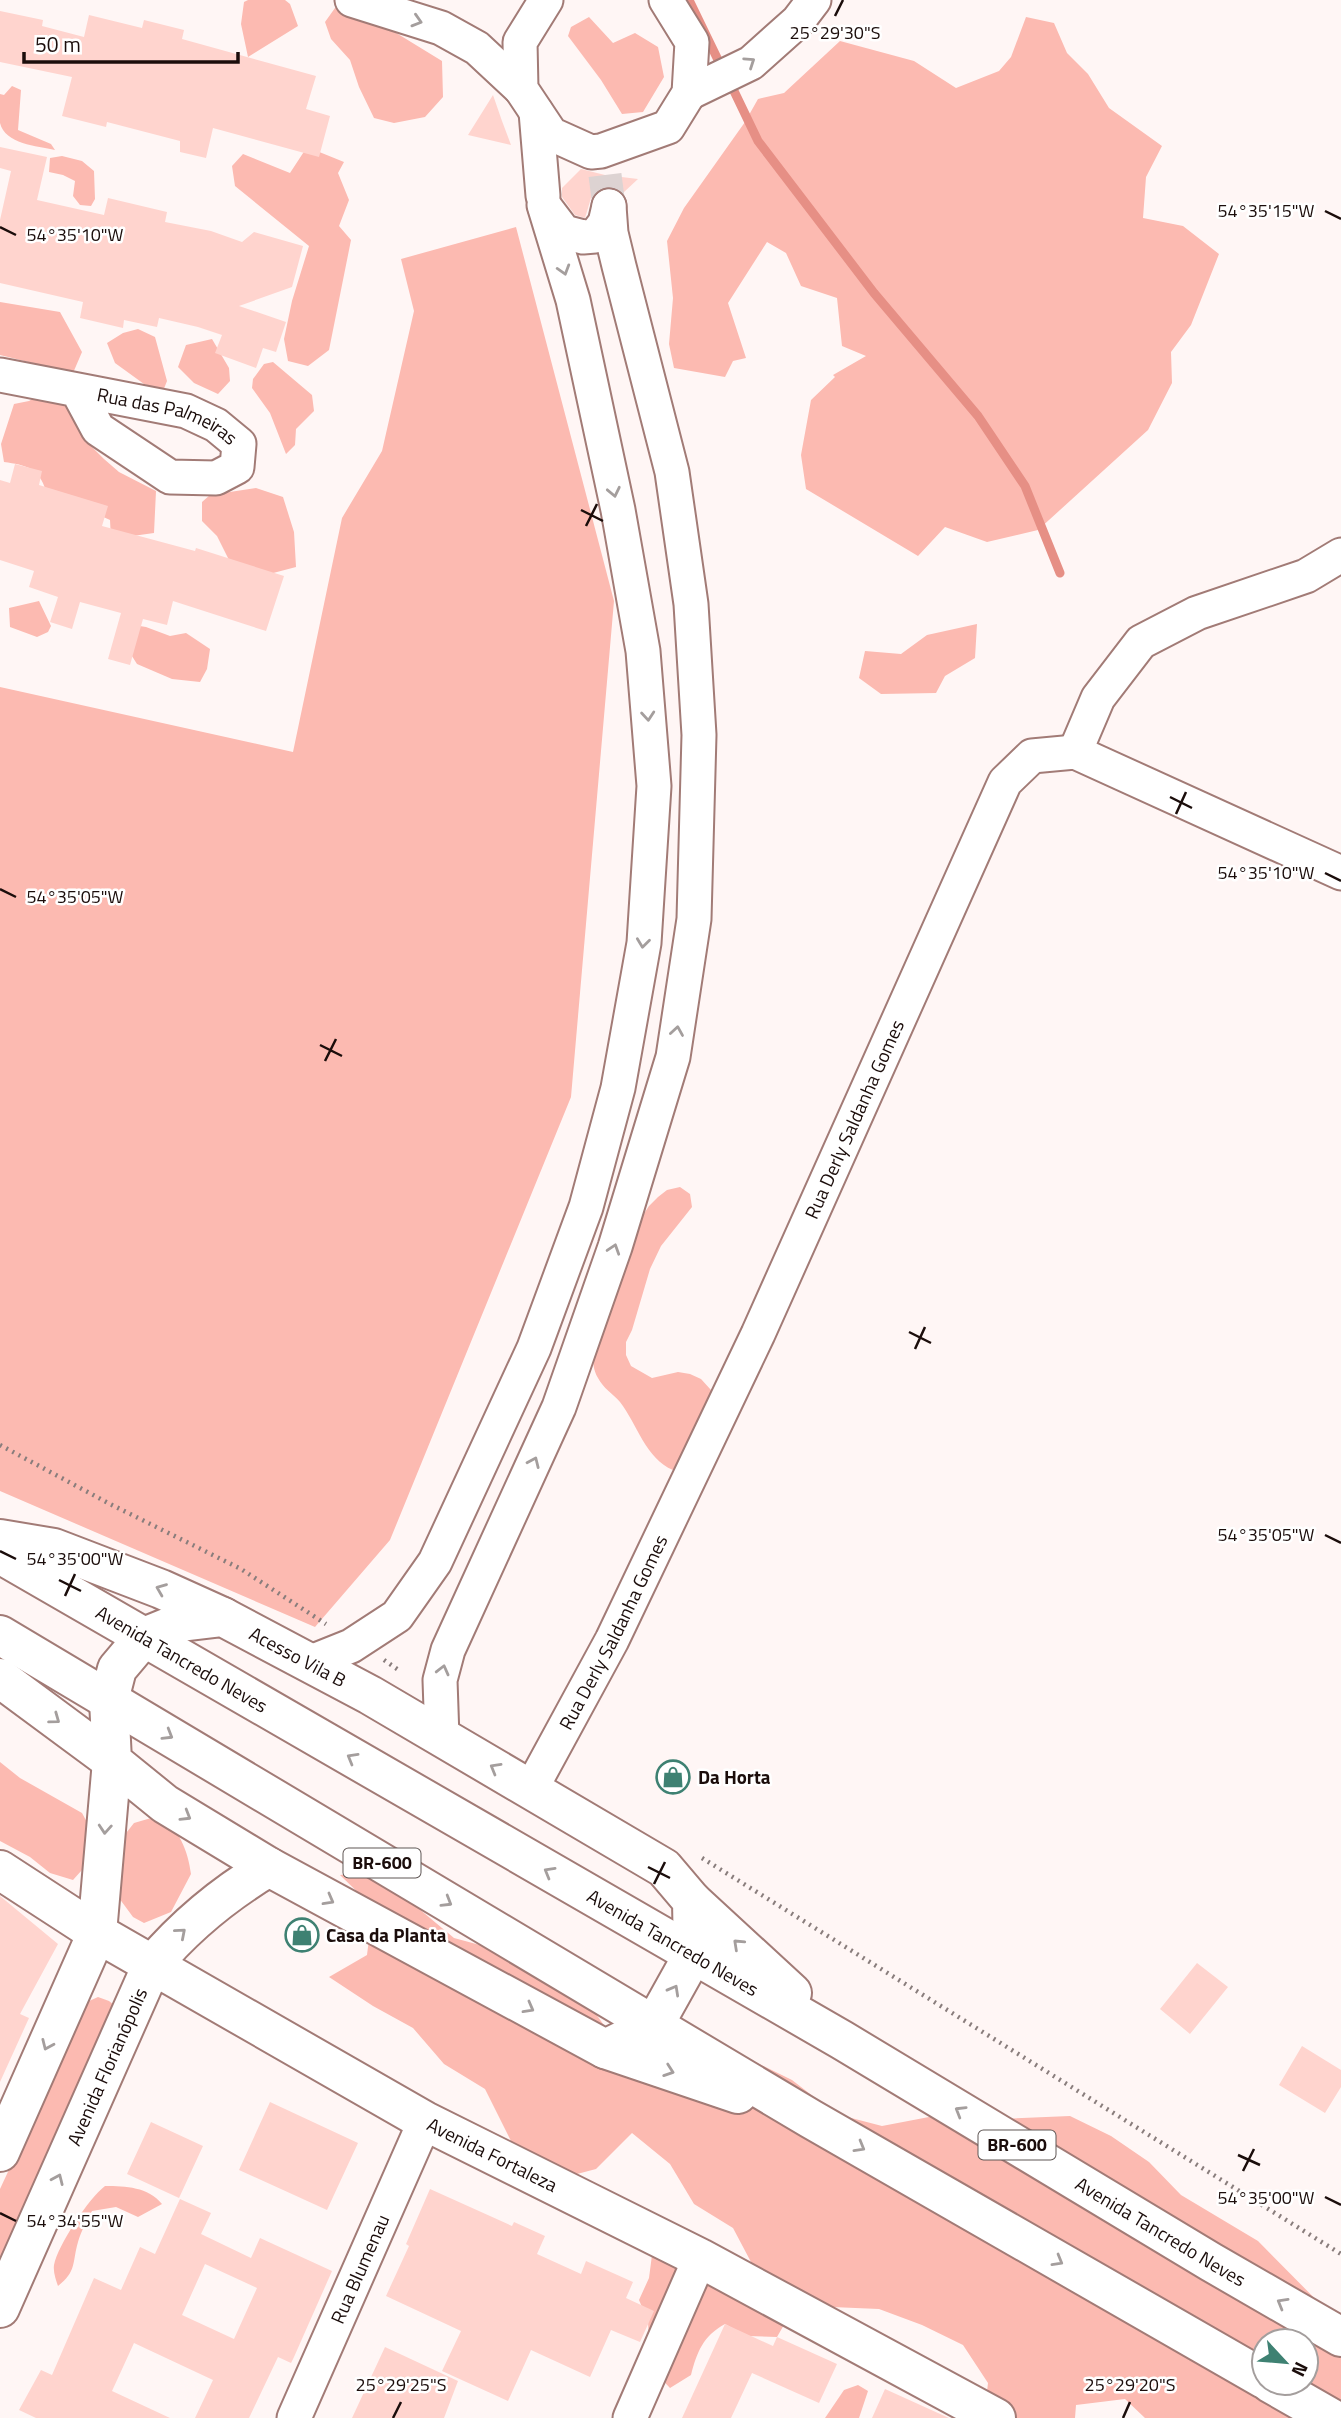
<svg xmlns="http://www.w3.org/2000/svg" width="1341" height="2418" font-family="'Titillium Web',sans-serif">
	<rect width="100%" height="100%" fill="#fff6f5"/>
	<path fill="#fcbab1" fill-rule="evenodd" d="M248 0H285L290 4 298 26 248 57 241 24 244 2Z
		M335 8 380 23 442 61 443 97 425 117 394 123 374 118 359 87 350 60 331 39 325 22Z
		M589 17 613 43 635 33 658 47 664 77 643 112 622 114 601 80 568 36 571 27Z
		M1026 17 1054 23 1067 53 1088 74 1109 108 1162 146 1146 177 1143 218 1183 226 1219 254 1191 325 1171 352 1172 383 1148 430 1038 530 987 542 945 527 918 556 806 489 801 455 811 400 835 377 833 375 866 356 842 346 837 298 801 286 786 253 767 242 728 303 746 358 733 361 725 377 674 368 669 344 673 298 667 241 684 208 745 122 758 99 784 93 840 41 914 61 956 88 999 71 1011 57Z
		M12 86 21 90 18 130 51 144 55 150C37 146 5 144 0 123 0 115 0 103 0 94L4 95Z
		M307 147 344 162 338 173 349 200 339 226 351 240 329 350 308 366 288 361 284 339 292 301 309 246 235 186 232 166 243 154 290 173Z
		M62 156 82 161 94 171 95 199 91 206 80 205 73 196 75 181 63 175 49 172 50 158Z
		M516 227 614 601 571 1097 390 1540 315 1627 0 1491V687L293 752 342 518 382 451 414 311 401 259Z
		M0 302 60 312 82 352 73 373 0 355Z
		M138 329 155 337 167 381 163 391 144 384 115 363 107 343 123 333Z
		M212 339 229 368 230 381 218 394 194 383 178 367 186 345Z
		M273 362 312 395 314 411 296 429 295 445 286 454 270 413 252 388 253 379 264 364Z
		M39 395 66 406 92 447 104 459 119 472 156 491 154 533 111 539 110 520 46 491C39 468 26 465 4 462L1 444 14 404 29 401Z
		M256 488 283 497 294 532 296 567 258 577 231 564 217 536 202 521V502L210 495Z
		M39 601 51 626 48 632 37 637 10 627 9 608Z
		M121 623 146 627 170 636 186 633 210 649 207 669 200 682 172 679 137 664 118 634Z
		M977 624 975 658 945 676 936 693 881 694 859 678 865 651 901 654 927 635Z
		M680 1187 690 1194 692 1207 661 1246 650 1269 632 1330 626 1342V1355L631 1366 652 1378 678 1372 690 1374 701 1379 711 1390C709 1420 693 1449 673 1470 646 1459 637 1424 620 1402 613 1394 603 1388 598 1378 593 1370 593 1361 593 1352L635 1227 649 1206 658 1197 667 1190Z
		M0 1762 20 1778 82 1813 94 1835 90 1861 73 1880 50 1873 30 1857 0 1841Z
		M158 1816C179 1827 188 1851 191 1874L171 1912 144 1923 133 1917 119 1898V1842L134 1823Z
		M388 1870 418 1908 454 1938 502 1951 583 1996 611 2035 705 2045 751 2060 792 2080 836 2114 882 2126 929 2117 979 2120 1070 2116 1111 2136 1149 2162 1181 2195 1258 2241 1336 2320 1341 2321V2418H1145L1125 2399 1076 2405 1075 2418H984L988 2383 963 2345 922 2325 879 2309 832 2307 785 2293 789 2316 777 2337 747 2336 725 2324C703 2336 697 2352 691 2375L670 2388 654 2371 649 2345 648 2321 639 2300 649 2278 652 2255 760 2279 733 2228 694 2204 670 2164 632 2133 596 2169 558 2179 519 2157 485 2089 444 2064 413 2028 373 2006 329 1977 367 1955 373 1907 340 1875ZM1264 2341H1306V2383H1264Z
		M98 1997 109 2001 119 2009 0 2277V2189L87 2002Z
		M105 2186C126 2186 148 2187 162 2204L138 2217 116 2207 92 2211C87 2221 81 2231 78 2242 72 2263 77 2271 58 2286 56 2280 53 2272 54 2265 58 2245 89 2198 105 2186Z
		M858 2385 868 2391 859 2418H825L844 2390Z"/>
	<g fill="none" stroke-linecap="round" stroke-linejoin="round">
		<path stroke="#e68f85" stroke-width="9" d="M689 0 719 62
			M734 91 758 141 874 293 978 416 1025 486 1060 573"/>
	</g>
	<path fill="#ffd4ce" fill-rule="evenodd" d="M0 11 43 20 42 26 84 37 89 15 142 28 144 20 184 30 182 39 316 76 306 109 330 116 319 157 213 128 206 158 180 152V141L107 122 106 127 62 116 72 77 0 62Z
		M493 95 502 121 511 145 468 135Z
		M0 147 47 157 37 200 104 215 108 198 167 212 165 222 211 231 242 242 254 232 303 246 292 287 239 306 286 322 276 352 263 348 256 368 215 353 222 335 198 327 159 318 157 327 124 320 123 328 80 318 83 302 0 283V220L11 171 0 168Z
		M581 169 605 175 638 179 623 193 613 187 598 191 591 198 585 218 575 215 562 197V188Z
		M15 464 42 471 39 485 108 506 102 526 195 551 196 548 284 576 266 631 173 601 167 625 143 619 130 665 108 659 121 613 80 602 72 629 50 622 58 597 29 587 34 571 0 560V480L10 483Z
		M0 1896 58 1944 20 2014 29 2018 0 2082Z
		M1197 1963 1228 1987 1190 2034 1160 2009Z
		M1302 2046 1341 2070V2087L1325 2113 1279 2085Z
		M270 2102 358 2143 327 2210 239 2170Z
		M151 2122 203 2146 179 2198 127 2174Z
		M430 2189 512 2226 514 2222 545 2236 537 2254 581 2274 586 2261 633 2282 626 2298 654 2311 640 2342 611 2330 590 2377 531 2350 508 2401 442 2371 461 2331 386 2296 409 2246 406 2244Z
		M180 2199 211 2213 201 2234 251 2258 260 2238 332 2271 294 2357 291 2363 278 2357 249 2418H195L213 2380 134 2343 112 2391 170 2418H36L19 2410 41 2370 52 2375 94 2278 121 2290 140 2247 155 2254ZM205 2264 257 2288 234 2339 182 2315Z
		M725 2324 773 2346 777 2337 837 2364 819 2403 752 2373 731 2418H682Z
		M385 2347 458 2381 444 2418H352Z
		M885 2389 949 2418H872Z"/>
	<g fill="none" stroke-linecap="round" stroke-linejoin="round">
		<path stroke="#ddd3d2" stroke-width="33" stroke-dasharray="33 17" stroke-linecap="butt" d="M605 175 609 206"/>
		<defs>
			<g id="street">
				<path d="M352 0 441 28 477 48 521 89"/>
				<path d="M546 0 520 42 521 89 551 134 591 152 601 151 668 127 689 93 692 42 666 0"/>
				<path d="M689 93 751 63 798 21 814 0"/>
				<path d="M536 112 543 196"/>
				<path d="M545 207 564 232 583 237 595 236 605 223 609 206"/>
				<path id="s1" d="M0 375 186 411 216 425 239 444 237 467 216 478 170 477 98 429 77 390"/>
				<path d="M1075 752 1098 698 1141 642 1197 613 1306 576 1341 555"/>
				<path d="M311 1662 351 1646 397 1616 435 1562 534 1348 586 1207 618 1088 644 943 654 786 643 651 618 510 573 300 544 205"/>
				<path d="M442 1738 440 1680 448 1650 559 1407 615 1247 673 1057 694 919 699 735 691 604 672 472 619 266 611 233 609 206"/>
				<path id="s2" d="M531 1789 612 1640 758 1334 1005 782 1032 756 1075 752 1341 873"/>
				<path id="s3" d="M294 2418 425 2121"/>
				<path d="M630 2418 700 2258"/>
			</g>
			<g id="secondary">
				<path id="s4" d="M0 1870 97 1933 425 2121 700 2258 996 2418"/>
				<path id="s5" d="M0 2152 97 1933 112 1761 109 1700 117 1669 144 1637 181 1622 223 1617 370 1695 664 1868 692 1901 693 1955 654 2025 605 2049 269 1867 165 1804 112 1761"/>
				<path id="s6" d="M0 2308 152 1965C185 1926 225 1893 269 1867"/>
			</g>
			<g id="primary">
				<path d="M0 1539 54 1548 161 1589 223 1617"/>
				<path id="s7" d="M0 1554 842 2040 1211 2262 1341 2337"/>
				<path d="M0 1635 811 2119 1264 2379"/>
				<path d="M0 1678 112 1761"/>
				<path d="M692 1901 792 1993"/>
				<path d="M605 2049 738 2094"/>
				<path d="M1270 2383 1331 2418"/>
			</g>
		</defs>
		<use href="#street" stroke="#a27b76" stroke-width="37"/>
		<use href="#secondary" stroke="#a27b76" stroke-width="42"/>
		<use href="#primary" stroke="#a27b76" stroke-width="42"/>
		<path stroke="#897d7c" stroke-width="4.5" stroke-dasharray="2 5" stroke-linecap="butt" d="M0 1445 110 1504 241 1569 326 1624
			M384 1660 400 1671
			M702 1858 1341 2254"/>
		<use href="#street" stroke="#fff" stroke-width="33"/>
		<use href="#secondary" stroke="#fff" stroke-width="38"/>
		<use href="#primary" stroke="#fff" stroke-width="38"/>
	</g>
	<defs><path id="oneway-chevron" d="M-2-3.5L2.5 0L-2 3.5" fill="none" stroke-width="1.6" stroke-linecap="round" stroke-linejoin="round" transform="scale(1.75)"/></defs>
	<g stroke="#a49e9d">
		<use href="#oneway-chevron" transform="translate(417 21) rotate(17)"/>
		<use href="#oneway-chevron" transform="translate(750 62) rotate(-34)"/>
		<use href="#oneway-chevron" transform="translate(564 270) rotate(73)"/>
		<use href="#oneway-chevron" transform="translate(614 492) rotate(78)"/>
		<use href="#oneway-chevron" transform="translate(648 716) rotate(85)"/>
		<use href="#oneway-chevron" transform="translate(643 943) rotate(97)"/>
		<use href="#oneway-chevron" transform="translate(677 1031) rotate(-81)"/>
		<use href="#oneway-chevron" transform="translate(614 1249) rotate(-72)"/>
		<use href="#oneway-chevron" transform="translate(534 1462) rotate(-66)"/>
		<use href="#oneway-chevron" transform="translate(161 1589) rotate(-158)"/>
		<use href="#oneway-chevron" transform="translate(443 1670) rotate(-76)"/>
		<use href="#oneway-chevron" transform="translate(55 1719) rotate(36)"/>
		<use href="#oneway-chevron" transform="translate(168 1735) rotate(31)"/>
		<use href="#oneway-chevron" transform="translate(352 1758) rotate(-150)"/>
		<use href="#oneway-chevron" transform="translate(495 1768) rotate(-150)"/>
		<use href="#oneway-chevron" transform="translate(186 1816) rotate(31)"/>
		<use href="#oneway-chevron" transform="translate(105 1829) rotate(94)"/>
		<use href="#oneway-chevron" transform="translate(549 1872) rotate(-150)"/>
		<use href="#oneway-chevron" transform="translate(329 1900) rotate(29)"/>
		<use href="#oneway-chevron" transform="translate(447 1902) rotate(31)"/>
		<use href="#oneway-chevron" transform="translate(181 1933) rotate(-41)"/>
		<use href="#oneway-chevron" transform="translate(738 1944) rotate(-137)"/>
		<use href="#oneway-chevron" transform="translate(674 1990) rotate(-61)"/>
		<use href="#oneway-chevron" transform="translate(529 2008) rotate(29)"/>
		<use href="#oneway-chevron" transform="translate(47 2045) rotate(114)"/>
		<use href="#oneway-chevron" transform="translate(669 2071) rotate(19)"/>
		<use href="#oneway-chevron" transform="translate(960 2111) rotate(-149)"/>
		<use href="#oneway-chevron" transform="translate(860 2147) rotate(30)"/>
		<use href="#oneway-chevron" transform="translate(58 2179) rotate(-66)"/>
		<use href="#oneway-chevron" transform="translate(1058 2261) rotate(30)"/>
		<use href="#oneway-chevron" transform="translate(1282 2303) rotate(-150)"/>
	</g>
	<path fill="none" stroke="#1b0d0b" stroke-width="2.5" d="M835 16 843 0M1325 211 1341 219M0 227 16 235M581 510 603 521M586 526 597 504M1170 797 1192 808M1176 814 1186 792M1325 873 1341 881M0 889 16 897M320 1045 342 1056M325 1061 336 1039M909 1332 931 1343M915 1349 925 1327M1325 1535 1341 1543M0 1551 16 1559M59 1580 81 1591M65 1596 75 1574M648 1867 670 1878M654 1884 665 1862M1238 2155 1260 2165M1243 2171 1254 2149M1325 2197 1341 2205M0 2213 16 2221M393 2418 401 2402M1123 2418 1130 2402"/>
	<defs>
		<symbol id="shop-ring" viewBox="-11 -11 22 22"><circle r="9.5" fill="#fff" stroke="#3e8172" stroke-width="1.5"/><path d="M-5-2.5h2.3a2.7 3.5 0 0 1 5.4 0H5L5.5 6h-11ZM-1.5-2.5h3a1.5 2.3 0 0 0-3 0Z" fill="#3e8172"/></symbol>
	</defs>
	<g fill-rule="evenodd">
		<use href="#shop-ring" x="654" y="1758" width="38" height="38"/>
		<use href="#shop-ring" x="283" y="1916" width="38" height="38"/>
	</g>
	<g text-anchor="middle" stroke-width="5" stroke-linejoin="round" paint-order="stroke">
		<g fill="#fff" stroke="#5f5654" stroke-width="2">
			<rect x="343.5" y="1848.5" width="77" height="29" rx="5"/>
			<rect x="978.5" y="2130.5" width="77" height="29" rx="5"/>
		</g>
		<g font-size="18" font-weight="bold" fill="#1b0d0b">
			<text x="382" y="1869">BR-600</text>
			<text x="1017" y="2151">BR-600</text>
		</g>
		<g font-size="19" fill="#1b0d0b" stroke="#fff">
			<text dy="7" stroke="none"><textPath href="#s1" startOffset="173">Rua das Palmeiras</textPath></text>
			<text dy="7" stroke="none"><textPath href="#s2" startOffset="744">Rua Derly Saldanha Gomes</textPath></text>
			<text dy="7" stroke="none"><textPath href="#s2" startOffset="177">Rua Derly Saldanha Gomes</textPath></text>
			<text dy="7" stroke="none"><textPath href="#s5" startOffset="714">Acesso Vila B</textPath></text>
			<text dy="7" stroke="none"><textPath href="#s7" startOffset="210">Avenida Tancredo Neves</textPath></text>
			<text dy="7" stroke="none"><textPath href="#s7" startOffset="777">Avenida Tancredo Neves</textPath></text>
			<text dy="7" stroke="none"><textPath href="#s6" startOffset="264">Avenida Florianópolis</textPath></text>
			<text dy="7" stroke="none"><textPath href="#s4" startOffset="569">Avenida Fortaleza</textPath></text>
			<text dy="7" stroke="none"><textPath href="#s7" startOffset="1344">Avenida Tancredo Neves</textPath></text>
			<text dy="7" stroke="none"><textPath href="#s3" startOffset="163">Rua Blumenau</textPath></text>
		</g>
		<g font-size="19" font-weight="bold" fill="#1b0d0b" stroke="#fff" text-anchor="start">
			<text x="698" y="1784">Da Horta</text>
			<text x="326" y="1942">Casa da Planta</text>
		</g>
	</g>
	<g font-size="18" text-anchor="middle" fill="#1b0d0b" stroke="#fff" stroke-width="5" stroke-linejoin="round" paint-order="stroke">
		<text x="835" y="39">25°29'30"S</text>
		<text x="1266" y="217">54°35'15"W</text>
		<text x="75" y="241">54°35'10"W</text>
		<text x="1266" y="879">54°35'10"W</text>
		<text x="75" y="903">54°35'05"W</text>
		<text x="1266" y="1541">54°35'05"W</text>
		<text x="75" y="1565">54°35'00"W</text>
		<text x="1266" y="2204">54°35'00"W</text>
		<text x="75" y="2227">54°34'55"W</text>
		<text x="401" y="2391">25°29'25"S</text>
		<text x="1130" y="2391">25°29'20"S</text>
	</g>
	<g transform="translate(1285 2362) rotate(116)"><circle r="33" fill="#ffffff" stroke="#a49e9d" stroke-width="2"/>
	<path d="M0-5L12 26L0 18L-12 26Z" fill="#3e8172"/>
	<text y="-10" font-size="19" font-weight="bold" text-anchor="middle" fill="#1b0d0b">N</text>
	</g>
	<path d="M24 52v10h214v-10" fill="none" stroke="#1b0d0b" stroke-width="3.5"/>
	<text x="35" y="52" font-size="21" fill="#1b0d0b" stroke="#ffffff" stroke-width="5" paint-order="stroke">50 m</text>
</svg>
